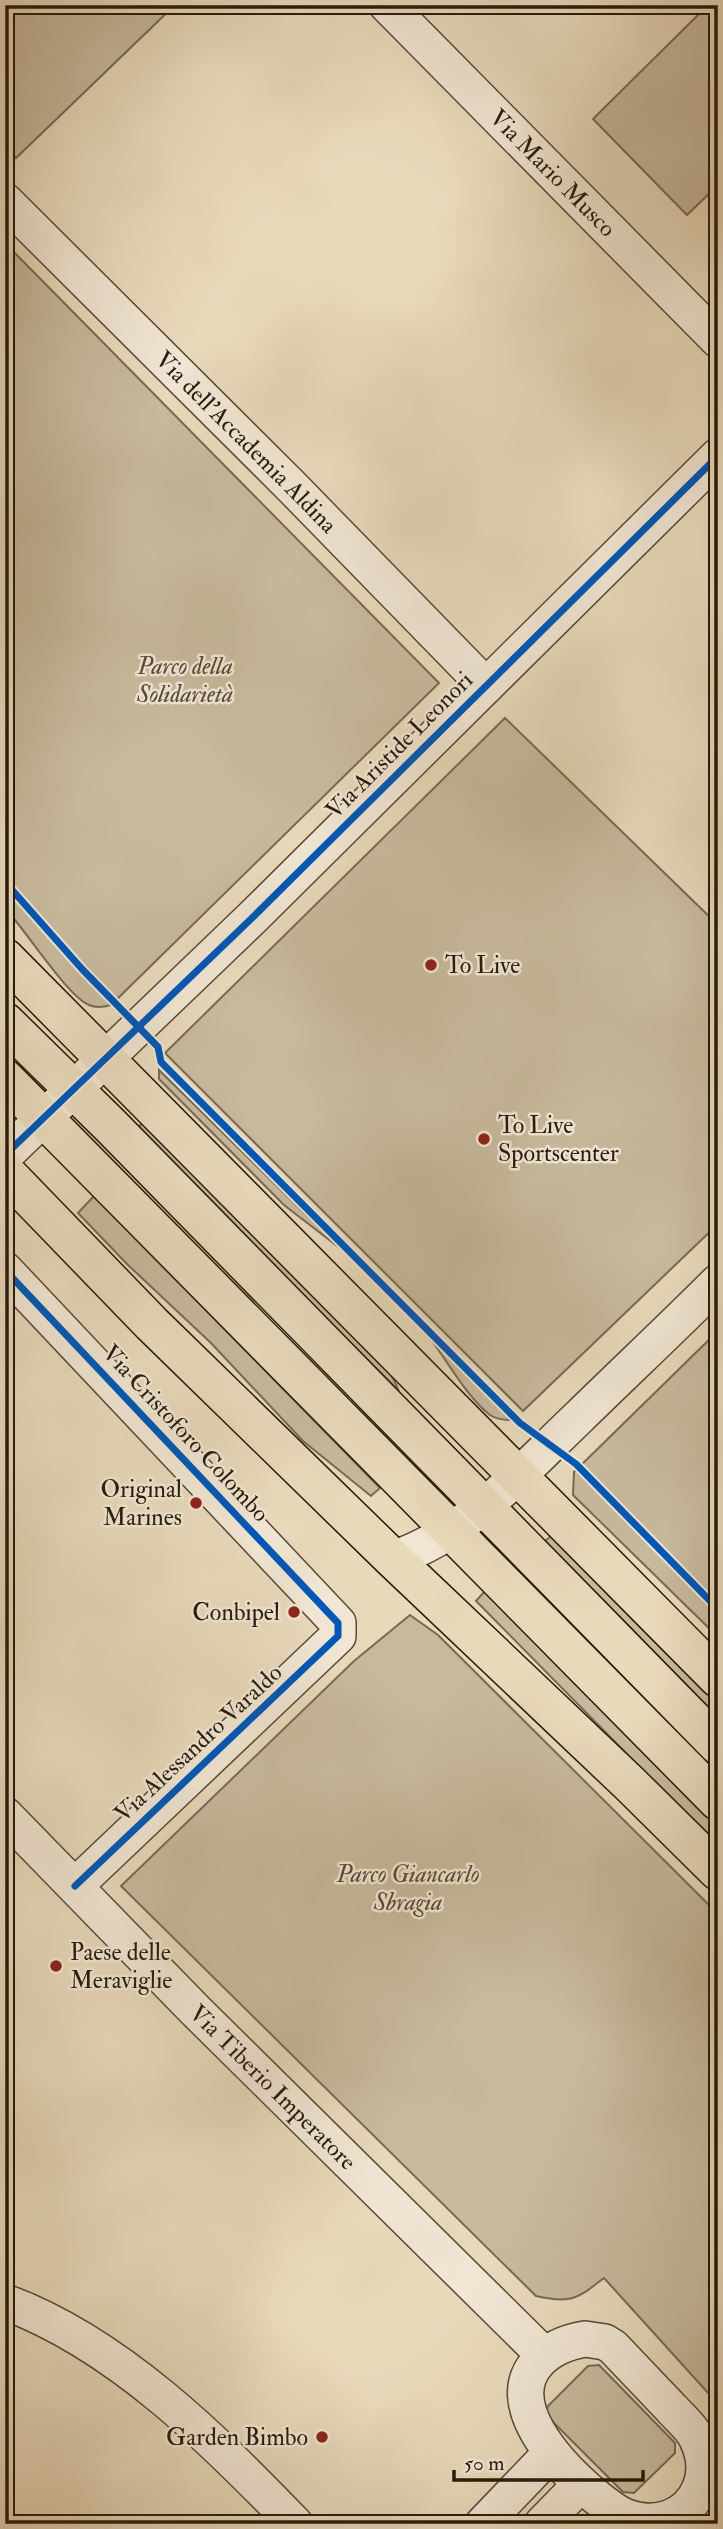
<svg xmlns="http://www.w3.org/2000/svg" width="723" height="2529" font-family="'IM FELL Double Pica',serif">
  <style>
    .green { fill: #c7b99d; stroke: #766a55; stroke-width: 2 }
    .lines { fill: none; stroke-linecap: round; stroke-linejoin: round }
    .minor-casing { stroke: #564a38; stroke-width: 38 }
    .major-casing { stroke: #251b0d; stroke-width: 41 }
    .minor { stroke: #f0e6d3; stroke-width: 35 }
    .major { stroke: #e8d9bb; stroke-width: 38 }
    .cycleway-casing { stroke: #f0e6d3; stroke-width: 11 }
    .cycleway { stroke: #0057b8; stroke-width: 7 }
    .poi-dot { fill: #8f2418; stroke: #f0e6d3; stroke-width: 2.5 }
    .labels { text-anchor: middle; stroke-width: 5; stroke-linejoin: round; paint-order: stroke }
    .street-label { font-size: 24px; fill: #251b0d; stroke: #f0e6d3 }
    .park-label { font-size: 24px; font-style: italic; fill: #564a38; stroke: #f0e6d3 }
    .poi-label { font-size: 24px; fill: #251b0d; stroke: #f0e6d3; text-anchor: start }
  </style>
  <rect width="100%" height="100%" fill="#e8d9bb"/>
  <filter id="stains"><feTurbulence type="fractalNoise" baseFrequency=".00286" numOctaves="4"/><feColorMatrix values="0 0 0 0 .2 0 0 0 0 .09 0 0 0 0 .02 0 0 0 .5 -.17"/></filter>
  <radialGradient id="worn" r=".72"><stop offset=".6" stop-color="#630" stop-opacity="0"/><stop offset="1" stop-color="#630" stop-opacity=".3"/></radialGradient>
  <!-- green -->
  <g class="green">
    <polygon points="5,5 175,5 16,158 5,146"/>
    <polygon points="708,5 718,5 718,185 687,215 593,119"/>
    <path d="M 5,243 L 439,683 L 111,1005 C 104,1007 96,1008 89,1005 C 68,997 24,928 5,908 Z"/>
    <polygon points="505,718 718,925 718,1224 523,1411 165,1053"/>
    <polygon points="159,1070 341,1249 284,1205 159,1079"/>
    <polygon points="147,1119 384,1359 399,1391 136,1129"/>
    <polygon points="94,1196 380,1488 371,1496 303,1441 211,1343 128,1265 78,1213"/>
    <polygon points="718,1331 718,1637 573,1495 574,1472"/>
    <path d="M 430,1338 L 512,1420 C 504,1420 496,1419 490,1415 C 467,1397 447,1361 430,1338 Z"/>
    <polygon points="556,1532 718,1696 718,1717 545,1541"/>
    <polygon points="485,1591 718,1827 718,1846 476,1601"/>
    <path d="M 410,1615 L 438,1635 L 718,1914 L 718,2404 L 604,2278 C 577,2299 571,2304 536,2296 L 121,1886 L 354,1661 Z"/>
    <polygon points="599,2365 675,2443 675,2453 634,2493 623,2492 548,2417 546,2412 548,2406 588,2366"/>
  </g>
  <g class="lines">
    <!-- minor casing -->
    <g class="minor-casing">
      <g id="minor">
        <path id="s1" d="M 387,5 L 718,340"/>
        <path id="s2" d="M 5,201 L 291,486 L 486,686"/>
        <polyline points="5,1155 251,919 718,456"/>
        <polyline points="5,1270 338,1623 338,1636 75,1886"/>
        <path d="M 393,1559 C 469,1533 522,1471 579,1417 C 625,1372 672,1328 718,1282"/>
        <path id="s3" d="M 5,1815 L 195,2010 L 544,2355"/>
        <path d="M 5,2302 C 117,2343 214,2440 295,2524"/>
        <path d="M 585,2339 L 605,2342 L 613,2347 C 633,2368 652,2388 672,2409 C 680,2418 691,2427 696,2437 C 704,2453 707,2471 700,2488 C 687,2519 654,2528 624,2516 C 611,2510 600,2500 589,2491 C 558,2464 500,2403 538,2362 C 551,2348 567,2342 585,2339 Z"/>
        <polyline points="483,2524 551,2453"/>
        <polyline points="542,2524 581,2484"/>
      </g>
    </g>
    <!-- major casing -->
    <g class="major-casing">
      <g id="major">
        <polyline points="5,958 718,1678"/>
        <polyline points="5,1022 111,1126 718,1745"/>
        <polyline points="5,1079 718,1801"/>
        <polyline points="5,1172 152,1324 393,1559 629,1783 718,1871"/>
      </g>
    </g>
    <!-- minor -->
    <use href="#minor" class="minor"/>
    <!-- major -->
    <use href="#major" class="major"/>
    <!-- cycleway casing -->
    <g class="cycleway-casing">
      <g id="cycleway">
        <polyline points="5,882 82,969 158,1047 161,1062 520,1423 576,1464 718,1609"/>
        <polyline points="5,1155 251,919 718,456"/>
        <polyline points="5,1270 338,1623 338,1636 75,1886"/>
      </g>
    </g>
    <!-- cycleway -->
    <use href="#cycleway" class="cycleway"/>
  </g>
  <!-- markers -->
  <g class="poi-dot">
    <circle cx="431" cy="965" r="7"/>
    <circle cx="484" cy="1139" r="7"/>
    <circle cx="196" cy="1503" r="7"/>
    <circle cx="294" cy="1612" r="7"/>
    <circle cx="56" cy="1966" r="7"/>
    <circle cx="322" cy="2437" r="7"/>
  </g>
  <g class="labels">
    <!-- street labels -->
    <g class="street-label">
      <text dy="8" stroke="none"><textPath href="#s1" startOffset="236">Via Mario Musco</textPath></text>
      <text dy="8" stroke="none"><textPath href="#s2" startOffset="341">Via dell'Accademia Aldina</textPath></text>
      <text transform="translate(399 745) rotate(-45)" y="8">Via Aristide Leonori</text>
      <text transform="translate(186 1433) rotate(47)" y="8">Via Cristoforo Colombo</text>
      <text transform="translate(198 1743) rotate(-43)" y="8">Via Alessandro Varaldo</text>
      <text dy="8" stroke="none"><textPath href="#s3" startOffset="382">Via Tiberio Imperatore</textPath></text>
    </g>
    <!-- park labels -->
    <g class="park-label">
      <text x="185" y="674">Parco della<tspan x="185" dy="28">Solidarietà</tspan></text>
      <text x="408" y="1882">Parco Giancarlo<tspan x="408" dy="28">Sbragia</tspan></text>
    </g>
    <!-- poi labels -->
    <g class="poi-label">
      <text x="445" y="973">To Live</text>
      <text x="498" y="1133">To Live<tspan x="498" dy="28">Sportscenter</tspan></text>
      <text x="182" y="1497" text-anchor="end">Original<tspan x="182" dy="28">Marines</tspan></text>
      <text x="280" y="1620" text-anchor="end">Conbipel</text>
      <text x="70" y="1960">Paese delle<tspan x="70" dy="28">Meraviglie</tspan></text>
      <text x="308" y="2445" text-anchor="end">Garden Bimbo</text>
    </g>
  </g>
  <!-- margin -->
  <rect width="723" height="2529" fill="none" stroke="#e8d9bb" stroke-width="28"/>
  <rect x="7" y="7" width="709" height="2515" fill="none" stroke="#251b0d" stroke-width="3.5"/>
  <rect x="14" y="14" width="695" height="2501" fill="none" stroke="#251b0d" stroke-width="2"/>
  <!-- scale -->
  <path d="M454 2470v10h189v-10" fill="none" stroke="#251b0d" stroke-width="3.5"/>
  <text x="464" y="2470" font-size="21" fill="#251b0d" stroke="#f0e6d3" stroke-width="5" paint-order="stroke">50 m</text>
  <rect width="100%" height="100%" filter="url(#stains)"/>
  <rect width="100%" height="100%" fill="url(#worn)"/>
</svg>
